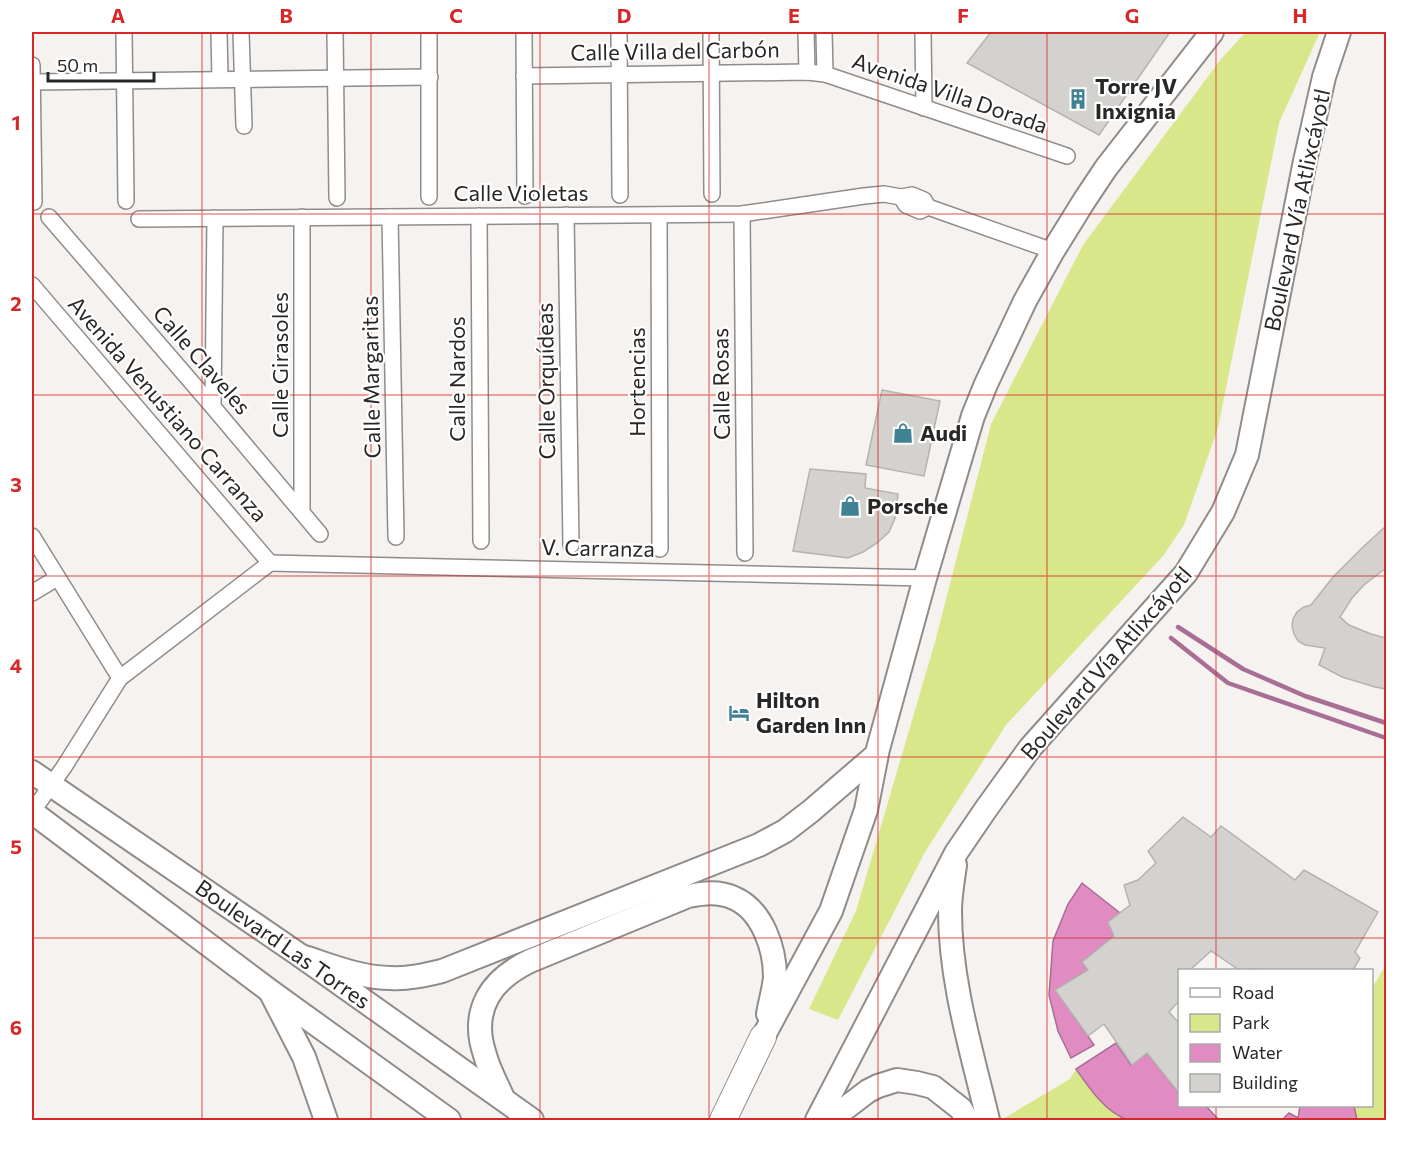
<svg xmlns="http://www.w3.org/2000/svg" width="1418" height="1152" font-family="Commissioner,sans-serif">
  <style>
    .green { fill: #d9e78b }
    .water { fill: #e08cc2; stroke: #a96e93; stroke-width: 1.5 }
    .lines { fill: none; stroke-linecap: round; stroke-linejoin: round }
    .stream { stroke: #a96e93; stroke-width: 4.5 }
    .building { fill: #d4d2cf; stroke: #b5b3b0; stroke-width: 1.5 }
    .minor-casing { stroke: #908c8a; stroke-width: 18 }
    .secondary-casing { stroke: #908c8a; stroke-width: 26 }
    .primary-casing { stroke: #908c8a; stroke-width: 28 }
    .minor { stroke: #fff; stroke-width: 15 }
    .secondary { stroke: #fff; stroke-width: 22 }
    .primary { stroke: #fff; stroke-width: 26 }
    .grid { fill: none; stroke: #d62828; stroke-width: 1.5; stroke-opacity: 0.55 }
    .labels { text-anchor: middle; stroke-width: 4.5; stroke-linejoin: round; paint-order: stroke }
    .street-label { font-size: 22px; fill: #292726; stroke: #fff }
    .poi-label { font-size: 22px; font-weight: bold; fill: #292726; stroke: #fff; text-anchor: start }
    .neatline { fill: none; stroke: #d62828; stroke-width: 2 }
    .grid-label { font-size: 20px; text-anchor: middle; font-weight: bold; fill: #d62828 }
  </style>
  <rect width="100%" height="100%" fill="#f6f2ef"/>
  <!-- green -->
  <g class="green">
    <polygon points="1246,32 1320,32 1279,123 1218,428 1184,525 1163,556 1006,725 925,852 838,1020 809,1009 856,911 935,642 991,424 1083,245 1221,59"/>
    <polygon points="1386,965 1386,1120 1357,1120 1354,1106 1372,1106 1372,988"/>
    <path d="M 1076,1069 C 1090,1089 1105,1112 1128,1120 L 1001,1120 L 1070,1079 Z"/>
  </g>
  <!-- water -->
  <g class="water">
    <polygon points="1082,883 1120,913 1109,922 1114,936 1082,962 1088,970 1056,990 1094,1045 1071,1058 1058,1031 1049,995 1053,941 1068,904"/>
    <path d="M 1116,1043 L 1131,1065 L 1147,1053 L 1179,1093 L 1180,1106 L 1206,1106 L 1218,1119 L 1218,1120 L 1128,1120 C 1105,1112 1090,1089 1076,1069 Z"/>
    <polygon points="1300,1106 1354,1106 1357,1120 1282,1120 1289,1113 1298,1118"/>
  </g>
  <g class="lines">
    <!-- stream -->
    <g class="stream">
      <polyline points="1178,627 1243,669 1305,696 1386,723"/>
      <polyline points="1171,638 1228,683 1386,738"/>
    </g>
  </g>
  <!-- building -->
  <g class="building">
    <polygon points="991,32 1170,32 1099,135 967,63"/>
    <polygon points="882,390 940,401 924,476 866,465"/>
    <polygon points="810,469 866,474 865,488 898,494 895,518 889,532 877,543 863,552 848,558 793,551"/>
    <polygon points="1386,526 1386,568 1364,585 1352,598 1340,617 1349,625 1371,634 1386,638 1386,689 1375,687 1342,677 1319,665 1325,648 1305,645 1298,641 1294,634 1292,626 1293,619 1297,612 1304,607 1311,605 1333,577 1362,548"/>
    <polygon points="1183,817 1211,837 1221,826 1295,880 1304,870 1378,912 1355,952 1360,958 1353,970 1259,970 1256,968 1252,970 1239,970 1211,951 1190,970 1179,970 1179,1001 1169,1012 1179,1023 1179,1093 1147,1053 1132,1065 1104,1024 1088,1036 1055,990 1088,970 1082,962 1114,936 1108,922 1130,905 1124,885 1138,880 1156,863 1148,851"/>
  </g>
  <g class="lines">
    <!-- minor casing -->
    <g class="minor-casing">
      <g id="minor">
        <polyline points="124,32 126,201"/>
        <polyline points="219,32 220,79"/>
        <polyline points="241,32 244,126"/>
        <polyline points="335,32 337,198"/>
        <polyline points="524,32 525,196"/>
        <polyline points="619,32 620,195"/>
        <polyline points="711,32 712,194"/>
        <polyline points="806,32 807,72"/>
        <polyline points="824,32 825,74"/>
        <polyline points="923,32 924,108"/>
        <polyline points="32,65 34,202"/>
        <polyline points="524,76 807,72 825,74 1067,156"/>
        <polyline points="32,82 430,77"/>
        <polyline points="429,197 429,32"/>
        <polyline points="901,197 906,205 920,211 928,207"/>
        <polyline points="742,214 745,553"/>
        <polyline points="566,215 571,545"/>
        <polyline points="659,215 660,549"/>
        <polyline points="479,216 481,541"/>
        <polyline points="49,217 213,407 320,534"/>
        <polyline points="390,217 396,537"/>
        <polyline points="139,219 742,214 864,196 884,194 901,197 912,195 924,200 928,207 1053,251"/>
        <polyline points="32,285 270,563"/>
        <polyline points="213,407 215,218"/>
        <polyline points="302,512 302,217"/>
        <polyline points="32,536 120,678"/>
        <polyline points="270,563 925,578"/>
        <polyline points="32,593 57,578"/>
        <polyline points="32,812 64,767 120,678 270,563"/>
      </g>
    </g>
    <!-- secondary casing -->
    <g class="secondary-casing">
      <g id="secondary">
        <polyline points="32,772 301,956 532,1120"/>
        <polyline points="32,812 270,991 449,1120"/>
        <path d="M 955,865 C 953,880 950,896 950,911 C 950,982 972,1052 988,1120"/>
        <path d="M 301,956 C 330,965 360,978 391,978 C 408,979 425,975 442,971 L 759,845 L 785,831 L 811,811 L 876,755"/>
        <polyline points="272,995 304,1057 326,1120"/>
        <polyline points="763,1037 831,911 866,810 878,749 925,578 973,416 986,384 1025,301 1053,251 1084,201 1106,168 1212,32"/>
        <path d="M 503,1098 C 497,1084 489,1070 485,1055 C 470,1011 490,980 530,961 L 688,896 C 703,893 719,891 734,898 C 762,910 775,948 775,977 C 774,989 770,1002 768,1014"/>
        <polyline points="817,1120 956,853 986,809 1030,748 1186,573 1223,512 1247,455 1305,161 1324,77 1339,32"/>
        <polyline points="830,1120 868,1091 878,1086 897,1080 917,1083 933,1087 961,1109 967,1120"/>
      </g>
    </g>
    <!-- primary casing -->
    <g class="primary-casing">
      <polyline id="primary" points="723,1120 763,1037"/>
    </g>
    <!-- minor -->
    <use href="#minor" class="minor"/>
    <!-- secondary -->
    <use href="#secondary" class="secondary"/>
    <!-- primary -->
    <use href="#primary" class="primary"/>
  </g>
  <!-- grid -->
  <path class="grid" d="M 202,32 L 202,1120M 371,32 L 371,1120M 540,32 L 540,1120M 709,32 L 709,1120M 878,32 L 878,1120M 1047,32 L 1047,1120M 1216,32 L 1216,970M 32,214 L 1386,214M 32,395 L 1386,395M 32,576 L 1386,576M 32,757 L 1386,757M 32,938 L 1386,938M 1216,1106 L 1216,1120"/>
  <!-- icons -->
  <defs>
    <g id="building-bare" transform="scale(1.62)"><path d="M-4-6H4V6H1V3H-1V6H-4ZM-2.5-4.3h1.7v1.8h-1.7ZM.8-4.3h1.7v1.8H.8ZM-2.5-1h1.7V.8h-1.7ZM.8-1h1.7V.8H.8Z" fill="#408293" stroke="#fff" stroke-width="2.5" paint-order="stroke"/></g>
    <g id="shop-bare" transform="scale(1.62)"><path d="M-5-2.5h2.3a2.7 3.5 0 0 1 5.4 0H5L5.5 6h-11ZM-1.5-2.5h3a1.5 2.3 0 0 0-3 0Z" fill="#408293" stroke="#fff" stroke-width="2.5" paint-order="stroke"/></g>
    <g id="hotel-bare" transform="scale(1.62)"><path d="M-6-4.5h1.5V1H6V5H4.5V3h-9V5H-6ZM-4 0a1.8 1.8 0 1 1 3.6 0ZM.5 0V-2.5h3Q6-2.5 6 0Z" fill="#408293" stroke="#fff" stroke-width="2.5" paint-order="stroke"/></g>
  </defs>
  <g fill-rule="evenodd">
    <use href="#building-bare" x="1078" y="99"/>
    <use href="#shop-bare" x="903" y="433"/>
    <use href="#shop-bare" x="850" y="506"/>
    <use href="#hotel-bare" x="739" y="713"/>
  </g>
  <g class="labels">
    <!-- street labels -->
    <g class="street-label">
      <text transform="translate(675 51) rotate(-1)" y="8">Calle Villa del Carbón</text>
      <text transform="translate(950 93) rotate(19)" y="8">Avenida Villa Dorada</text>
      <text x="521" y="201">Calle Violetas</text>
      <text transform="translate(1297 210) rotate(-78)" y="8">Boulevard Vía Atlixcáyotl</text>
      <text transform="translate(202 360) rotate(49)" y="8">Calle Claveles</text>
      <text transform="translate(280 365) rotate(-90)" y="8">Calle Girasoles</text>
      <text transform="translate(371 377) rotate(-91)" y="8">Calle Margaritas</text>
      <text transform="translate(457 379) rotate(-90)" y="8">Calle Nardos</text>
      <text transform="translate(546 381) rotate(-91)" y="8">Calle Orquídeas</text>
      <text transform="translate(637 382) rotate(-90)" y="8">Hortencias</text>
      <text transform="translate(721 384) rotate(-91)" y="8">Calle Rosas</text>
      <text transform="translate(168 409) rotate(49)" y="8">Avenida Venustiano Carranza</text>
      <text transform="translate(598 548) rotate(1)" y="8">V. Carranza</text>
      <text transform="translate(1106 663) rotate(-49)" y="8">Boulevard Vía Atlixcáyotl</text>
      <text transform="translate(283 944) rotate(35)" y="8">Boulevard Las Torres</text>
    </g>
    <!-- poi labels -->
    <g class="poi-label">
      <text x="1095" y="94">Torre JV<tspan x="1095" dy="25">Inxignia</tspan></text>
      <text x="920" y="441">Audi</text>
      <text x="867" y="514">Porsche</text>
      <text x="756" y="708">Hilton<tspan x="756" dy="25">Garden Inn</tspan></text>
    </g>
  </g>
  <!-- border -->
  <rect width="1418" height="1152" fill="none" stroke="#ffffff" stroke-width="66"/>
  <!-- legend -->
  <rect x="1178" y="969" width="195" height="138" fill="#ffffff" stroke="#a9a9a8" stroke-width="1.5"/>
  <rect x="1190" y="988" width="30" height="9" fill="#ffffff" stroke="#a9a9a8" stroke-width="1.5"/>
  <text x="1232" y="999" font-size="18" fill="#292726">Road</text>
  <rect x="1190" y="1014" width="30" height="18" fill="#d9e78b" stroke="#a9a9a8" stroke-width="1.5"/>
  <text x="1232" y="1029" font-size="18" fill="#292726">Park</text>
  <rect x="1190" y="1044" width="30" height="18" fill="#e08cc2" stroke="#a9a9a8" stroke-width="1.5"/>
  <text x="1232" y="1059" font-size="18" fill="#292726">Water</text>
  <rect x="1190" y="1074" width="30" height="18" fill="#d4d2cf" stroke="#a9a9a8" stroke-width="1.5"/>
  <text x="1232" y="1089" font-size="18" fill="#292726">Building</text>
  <!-- scale -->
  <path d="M48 72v9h106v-9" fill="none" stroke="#292726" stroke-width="3"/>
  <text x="57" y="72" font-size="18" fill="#292726" stroke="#ffffff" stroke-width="4.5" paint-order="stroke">50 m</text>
  <rect x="33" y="33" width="1352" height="1086" class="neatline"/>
  <g class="grid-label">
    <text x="118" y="23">A</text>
    <text x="286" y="23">B</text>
    <text x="456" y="23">C</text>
    <text x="624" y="23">D</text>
    <text x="794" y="23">E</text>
    <text x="963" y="23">F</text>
    <text x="1132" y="23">G</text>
    <text x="1300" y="23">H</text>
    <text x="16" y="130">1</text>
    <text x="16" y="311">2</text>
    <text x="16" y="492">3</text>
    <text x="16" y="673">4</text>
    <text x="16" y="854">5</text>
    <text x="16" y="1035">6</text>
  </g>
</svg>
